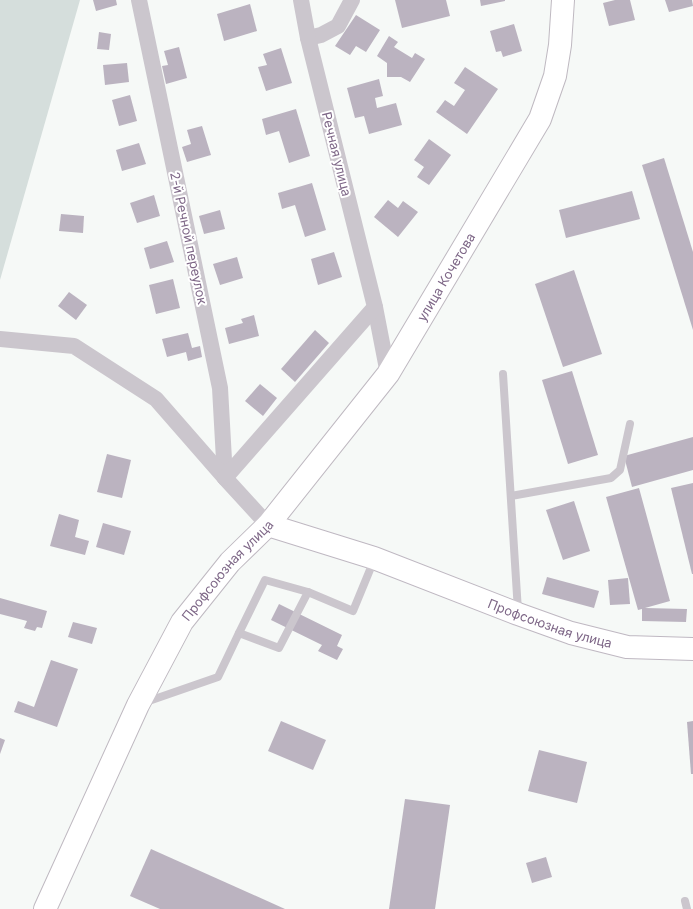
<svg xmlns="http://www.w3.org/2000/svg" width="693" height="909" font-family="Inter,sans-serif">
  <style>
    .green { fill: #d5dedc }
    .building { fill: #bbb3c0 }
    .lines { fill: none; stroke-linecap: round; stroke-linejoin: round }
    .secondary-casing { stroke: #bfb8c2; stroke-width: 24 }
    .primary-casing { stroke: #bfb9c1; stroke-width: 24 }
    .lane { stroke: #cbc6cd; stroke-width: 8 }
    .street { stroke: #cbc6cd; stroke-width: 16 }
    .secondary { stroke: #fff; stroke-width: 22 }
    .primary { stroke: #fff; stroke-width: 22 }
    .labels { text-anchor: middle; stroke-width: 4; stroke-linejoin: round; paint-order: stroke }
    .street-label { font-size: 13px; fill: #7e6787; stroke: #fff }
  </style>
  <rect width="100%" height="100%" fill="#f6f9f7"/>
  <!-- green -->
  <polygon class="green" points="0,0 80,0 0,280"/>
  <!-- building -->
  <g class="building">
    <polygon points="93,0 116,0 117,5 96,11"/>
    <polygon points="395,0 446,0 450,16 402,28"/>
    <polygon points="480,0 505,0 505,1 481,6"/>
    <polygon points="615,0 630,0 635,20 609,26 603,3"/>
    <polygon points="665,0 692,0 693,6 669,12"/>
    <polygon points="250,4 257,31 224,41 217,14"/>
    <polygon points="356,15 380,30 366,52 356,46 350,55 335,46"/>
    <polygon points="514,24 522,51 503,57 501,51 496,52 490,31"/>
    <polygon points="99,32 111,34 109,50 97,49"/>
    <polygon points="389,36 398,42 394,47 412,58 415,53 425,59 410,82 401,77 387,77 387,63 377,56"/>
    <polygon points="179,47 187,78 166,84 162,66 168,65 164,51"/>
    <polygon points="281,48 292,83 266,91 258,67 267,65 263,54"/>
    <polygon points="127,63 129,82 105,85 103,65"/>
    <polygon points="465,67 498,89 467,134 436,112 445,100 454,106 465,90 454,83"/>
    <polygon points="379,79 383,96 375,98 377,108 396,103 402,125 369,134 364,116 355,118 347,88"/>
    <polygon points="130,95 137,121 119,126 112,100"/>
    <polygon points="296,109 310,156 289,163 279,131 266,135 262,119"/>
    <polygon points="202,126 211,155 187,162 182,147 191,144 187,130"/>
    <polygon points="429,139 451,155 429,185 417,177 424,167 414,160"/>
    <polygon points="139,143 146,164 122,171 116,150"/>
    <polygon points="664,158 693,252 693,330 642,165"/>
    <polygon points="312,183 326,230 305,237 295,205 282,209 278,193"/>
    <polygon points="632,191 640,219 566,238 559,210"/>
    <polygon points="154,195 160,216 137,223 130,203"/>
    <polygon points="388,200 398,208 403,201 418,212 398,237 374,217"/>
    <polygon points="220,210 225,229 204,234 199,216"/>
    <polygon points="61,214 84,216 83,233 59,231"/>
    <polygon points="167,241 174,262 150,269 144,248"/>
    <polygon points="334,252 342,277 318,285 311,259"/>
    <polygon points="237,257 243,278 220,285 213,264"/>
    <polygon points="574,270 602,354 563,367 535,284"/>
    <polygon points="173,279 180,308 156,314 149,285"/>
    <polygon points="69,292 87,305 76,320 58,306"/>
    <polygon points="254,315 259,336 229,344 225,328 243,323 241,319"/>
    <polygon points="315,330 329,343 295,382 281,369"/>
    <polygon points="188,333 192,348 200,346 202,357 188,361 186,352 167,357 162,339"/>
    <polygon points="572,371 598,455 568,464 542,380"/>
    <polygon points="260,384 277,398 263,416 245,401"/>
    <polygon points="693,437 693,470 632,487 624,456"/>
    <polygon points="107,454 131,460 122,498 97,492"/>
    <polygon points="693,483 693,574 692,574 671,488"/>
    <polygon points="639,488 670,601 645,608 687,609 686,622 642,621 642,609 638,610 606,497"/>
    <polygon points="574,501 590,551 563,560 546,510"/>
    <polygon points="59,514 79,520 75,537 89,541 85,555 50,546"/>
    <polygon points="103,523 131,531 124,555 96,547"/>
    <polygon points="547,577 599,591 594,608 542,594"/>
    <polygon points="628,578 630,604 610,605 608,580"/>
    <polygon points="0,598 47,611 42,628 37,627 35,631 24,628 27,621 0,614"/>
    <polygon points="279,604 342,635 337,646 343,649 337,660 318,651 322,645 271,620"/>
    <polygon points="73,622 97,628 92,644 68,637"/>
    <polygon points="51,660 78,669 57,727 14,712 18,701 34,707"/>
    <polygon points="281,721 326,740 313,770 268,751"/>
    <polygon points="693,721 693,774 691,774 687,722"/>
    <polygon points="0,738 5,740 0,754"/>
    <polygon points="539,750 587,762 577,803 528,791"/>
    <polygon points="405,799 450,805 435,909 389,909"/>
    <polygon points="151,849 285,909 160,909 130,896"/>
    <polygon points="546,857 552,877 532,883 526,863"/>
  </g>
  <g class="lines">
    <!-- secondary casing -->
    <g class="secondary-casing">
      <g id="secondary">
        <path id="s1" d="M 268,525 L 374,558 L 518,614 L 571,633 L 627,647 L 693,649"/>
      </g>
    </g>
    <!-- primary casing -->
    <g class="primary-casing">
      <g id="primary">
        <path id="s2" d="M 45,909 L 138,705 L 182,622 L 230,562 L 268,525 L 388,374 L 540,119 L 555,76 L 560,45 L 563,0"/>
      </g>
    </g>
    <!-- lane -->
    <g class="lane">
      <polyline points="503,374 518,611"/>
      <polyline points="511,496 611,478 620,470 630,424"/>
      <polyline points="239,633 265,580 308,592"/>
      <polyline points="143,703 218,677 239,633 279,648 308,592 353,611 374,560"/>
      <polyline points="685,901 687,909"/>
    </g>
    <!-- street -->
    <g class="street">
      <polyline points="139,0 220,388 225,478"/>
      <polyline points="308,38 321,35 338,26 352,0"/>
      <polyline points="375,307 388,374"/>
      <polyline points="0,339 74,346 156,399 225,478 268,525"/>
      <polyline points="225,478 375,307 308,38 301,0"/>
    </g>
    <!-- secondary -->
    <use href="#secondary" class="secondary"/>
    <!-- primary -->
    <use href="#primary" class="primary"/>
  </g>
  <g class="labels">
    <!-- street labels -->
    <g class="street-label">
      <text transform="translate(337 154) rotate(76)" y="5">Речная улица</text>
      <text transform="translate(189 238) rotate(78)" y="5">2-й Речной переулок</text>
      <text dy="5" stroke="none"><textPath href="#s2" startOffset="754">улица Кочетова</textPath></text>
      <text dy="5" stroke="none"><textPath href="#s2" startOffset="387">Профсоюзная улица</textPath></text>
      <text dy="5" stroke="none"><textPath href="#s1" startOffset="299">Профсоюзная улица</textPath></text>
    </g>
  </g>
</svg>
